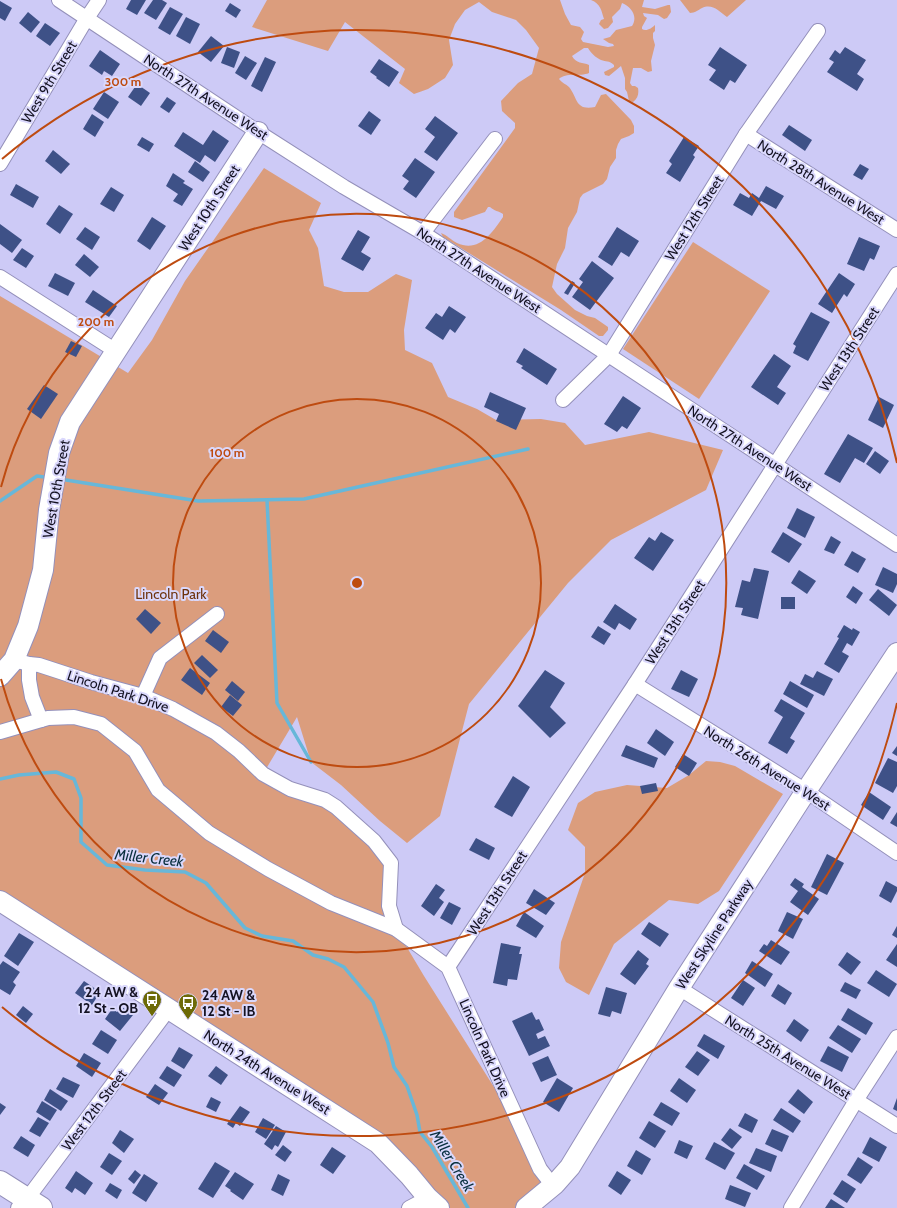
<svg xmlns="http://www.w3.org/2000/svg" width="897" height="1208" font-family="Cabin,sans-serif">
  <style>
    .green { fill: #db9d7d }
    .lines { fill: none; stroke-linecap: round; stroke-linejoin: round }
    .stream { stroke: #67b7d9; stroke-width: 3.5 }
    .building { fill: #3e5187 }
    .street-casing { stroke: #9490ba; stroke-width: 16 }
    .secondary-casing { stroke: #9490ba; stroke-width: 22 }
    .highway-casing { stroke: #9490ba; stroke-width: 24 }
    .street { stroke: #fff; stroke-width: 14 }
    .secondary { stroke: #fff; stroke-width: 20 }
    .highway { stroke: #fff; stroke-width: 22 }
    .ring { fill: none; stroke: #be4b10; stroke-width: 2 }
    .labels { text-anchor: middle; stroke-width: 4; stroke-linejoin: round; paint-order: stroke }
    .street-label { font-size: 14px; fill: #141222; stroke: #dad8fc }
    .park-label { font-size: 14px; fill: #6e320b; stroke: #dad8fc }
    .poi-label { font-size: 14px; font-weight: bold; fill: #141222; stroke: #dad8fc; text-anchor: end }
    .water-label { font-size: 15px; font-style: italic; fill: #092f3e; stroke: #dad8fc }
    .centre { fill: #be4b10; stroke: #dad8fc; stroke-width: 2 }
    .ring-label { font-size: 12px; text-anchor: middle; font-weight: bold; fill: #be4b10; stroke: #dad8fc; stroke-width: 4; stroke-linejoin: round; paint-order: stroke }
  </style>
  <rect width="100%" height="100%" fill="#cdcaf6"/>
  <!-- green -->
  <g class="green">
    <path d="M 267,0 L 560,0 L 565,14 L 571,25 L 580,27 L 584,32 L 581,39 L 583,42 L 608,47 L 614,46 L 613,44 L 609,43 L 603,39 L 610,37 L 616,30 L 632,26 C 638,17 632,7 622,3 L 620,9 L 612,17 L 613,22 L 608,28 L 604,29 L 599,24 L 601,20 L 604,19 C 601,10 601,4 591,0 L 644,0 L 642,7 L 655,9 L 668,5 L 670,5 L 671,12 L 667,18 L 664,19 L 658,15 L 643,13 L 644,16 L 647,18 L 642,27 L 642,29 C 646,32 652,28 655,25 L 655,31 L 653,33 L 653,38 L 655,45 L 651,61 L 652,71 L 648,72 L 641,68 L 633,68 L 630,83 L 632,86 L 635,86 L 638,88 C 639,94 638,98 633,102 L 629,101 L 627,92 L 625,89 L 625,78 L 621,66 L 609,76 L 605,75 L 604,72 L 614,67 L 614,65 C 609,60 606,62 601,60 C 596,58 590,52 588,48 L 584,48 L 572,56 C 576,64 583,62 589,65 L 589,73 C 580,77 566,72 559,79 C 562,83 566,84 569,87 C 578,98 575,111 595,107 L 601,95 L 606,94 L 631,120 L 634,126 L 634,133 L 629,136 L 621,139 L 618,144 L 616,150 L 616,158 L 610,167 L 607,179 L 603,184 L 583,194 L 580,198 L 577,212 L 568,228 L 565,248 L 557,264 L 552,287 L 557,294 L 575,310 L 587,316 L 595,318 L 608,327 L 608,330 L 603,336 L 599,336 L 561,310 L 443,237 L 441,233 C 447,235 451,240 457,243 C 479,253 492,233 503,217 L 503,214 C 499,211 494,211 490,207 L 488,207 L 485,212 L 482,213 L 462,220 L 454,217 L 454,212 L 515,128 L 515,123 L 502,111 L 501,101 L 518,83 L 532,74 L 539,48 L 526,30 L 516,20 L 492,12 L 479,2 L 465,10 L 455,24 L 449,40 L 453,65 L 445,78 L 428,89 L 414,94 L 399,83 L 405,69 L 345,22 L 328,51 L 252,27 Z"/>
    <path d="M 680,0 L 746,0 L 727,17 C 719,11 712,3 702,8 C 698,10 695,13 690,13 Z"/>
    <polygon points="264,168 321,203 309,230 318,248 324,286 344,292 368,292 396,274 412,280 404,330 405,350 432,363 448,397 477,409 496,420 541,419 565,423 585,445 649,432 723,450 706,490 611,540 568,583 469,704 440,816 407,843 380,821 341,785 311,762 297,717 263,774 325,800 391,863 396,929 424,976 555,1184 526,1208 441,1208 378,1143 0,901 0,296 128,373 152,340 185,281"/>
    <polygon points="693,242 770,291 699,399 623,349"/>
    <polygon points="706,761 720,762 735,766 783,794 719,891 698,904 669,900 614,944 589,995 566,982 559,968 561,942 585,873 585,847 568,830 578,803 595,792 627,785 667,788 689,775"/>
  </g>
  <g class="lines">
    <!-- stream -->
    <g class="stream">
      <polyline points="66,480 198,501 304,499 528,449"/>
      <polyline points="267,500 277,703 311,762"/>
      <polyline points="0,501 37,476 44,477"/>
      <polyline points="0,779 19,775 56,772 74,779 81,798 81,842 107,865 145,870 185,872 206,883 245,928 262,936 293,941 313,955 328,959 344,967 373,1002 388,1043 394,1067 407,1086 417,1115 420,1132 432,1147 468,1208"/>
    </g>
  </g>
  <!-- building -->
  <g class="building">
    <polygon points="131,0 146,0 137,15 126,9"/>
    <polygon points="153,0 162,0 167,3 156,20 144,13"/>
    <polygon points="0,1 12,8 5,21 0,18"/>
    <polygon points="230,3 241,10 236,18 225,11"/>
    <polygon points="170,7 183,14 170,35 158,28"/>
    <polygon points="28,12 40,22 31,33 19,23"/>
    <polygon points="186,17 200,24 190,44 176,36"/>
    <polygon points="45,23 60,33 50,46 36,36"/>
    <polygon points="211,36 224,46 211,62 198,52"/>
    <polygon points="227,47 240,52 234,68 221,63"/>
    <polygon points="720,47 747,65 735,83 730,80 724,90 709,80 716,70 708,65"/>
    <polygon points="845,47 866,60 857,74 864,79 857,91 827,72 834,62 829,59 835,50 840,54"/>
    <polygon points="100,50 120,64 112,76 104,71 102,75 89,66"/>
    <polygon points="245,56 257,63 246,80 235,73"/>
    <polygon points="265,57 276,62 262,92 251,86"/>
    <polygon points="379,59 399,72 389,87 376,78 377,77 370,72"/>
    <polygon points="137,84 150,93 141,106 128,97"/>
    <polygon points="104,92 119,102 108,119 93,109"/>
    <polygon points="167,97 176,103 169,113 160,107"/>
    <polygon points="369,111 381,120 371,135 358,126"/>
    <polygon points="92,114 104,122 95,137 83,129"/>
    <polygon points="435,116 458,133 437,161 424,152 435,137 425,129"/>
    <polygon points="789,125 812,140 805,151 782,135"/>
    <polygon points="213,130 229,141 215,162 205,155 200,163 174,146 183,132 203,145"/>
    <polygon points="142,137 154,144 149,152 137,145"/>
    <polygon points="684,137 699,146 693,155 695,157 680,182 666,173 672,164 669,161"/>
    <polygon points="53,150 70,164 61,174 45,161"/>
    <polygon points="415,158 435,172 416,198 403,189 409,181 402,176"/>
    <polygon points="195,161 210,172 203,182 188,172"/>
    <polygon points="860,164 869,169 862,180 853,175"/>
    <polygon points="173,173 185,181 183,183 193,189 182,206 173,201 178,194 166,186"/>
    <polygon points="16,184 39,197 33,208 10,195"/>
    <polygon points="766,186 784,196 776,209 761,201 752,216 733,205 740,193 749,198 752,193 759,198"/>
    <polygon points="111,187 124,195 114,212 100,204"/>
    <polygon points="59,205 73,214 60,234 46,224"/>
    <polygon points="152,217 166,226 150,250 137,241"/>
    <polygon points="0,224 22,240 12,253 0,244"/>
    <polygon points="85,227 100,237 92,250 76,239"/>
    <polygon points="617,227 639,241 629,257 621,252 612,266 598,257"/>
    <polygon points="358,230 370,237 361,252 371,258 363,271 341,259"/>
    <polygon points="859,237 880,246 874,260 870,258 864,271 847,264"/>
    <polygon points="22,248 34,256 26,268 13,260"/>
    <polygon points="84,254 99,267 90,277 75,265"/>
    <polygon points="592,261 614,278 590,310 572,297 583,282 579,279"/>
    <polygon points="55,273 75,283 68,296 48,286"/>
    <polygon points="839,273 855,284 847,297 844,294 832,313 818,304"/>
    <polygon points="572,281 575,283 568,295 564,293"/>
    <polygon points="93,290 117,306 109,317 85,302"/>
    <polygon points="449,306 466,317 455,333 450,329 443,340 425,328 436,313 442,317"/>
    <polygon points="811,312 830,322 808,361 793,353 796,346 793,344"/>
    <polygon points="71,341 82,346 76,357 65,352"/>
    <polygon points="524,348 557,369 547,385 521,368 523,366 516,362"/>
    <polygon points="774,354 791,366 777,387 786,393 778,405 751,387"/>
    <polygon points="44,385 58,394 41,419 27,409"/>
    <polygon points="490,392 526,408 516,430 496,421 499,414 484,407"/>
    <polygon points="623,396 641,408 627,429 622,426 617,432 604,424"/>
    <polygon points="879,397 894,405 883,428 868,420"/>
    <polygon points="848,434 873,448 864,463 855,458 840,483 824,474"/>
    <polygon points="875,451 889,461 880,474 866,464"/>
    <polygon points="797,508 815,517 805,538 787,528"/>
    <polygon points="661,532 674,540 653,571 634,558 649,537 655,541"/>
    <polygon points="783,532 802,544 789,563 771,552"/>
    <polygon points="831,536 841,542 834,554 824,550"/>
    <polygon points="852,551 866,559 858,573 844,565"/>
    <polygon points="883,567 897,574 897,584 893,593 875,585"/>
    <polygon points="754,568 769,571 758,619 741,615 743,608 735,607 742,580 750,582"/>
    <polygon points="799,570 816,581 807,594 791,583"/>
    <polygon points="853,586 863,593 856,604 846,597"/>
    <polygon points="878,589 897,605 889,616 869,600"/>
    <rect x="781" y="597" width="14" height="12"/>
    <polygon points="615,604 637,619 630,630 619,623 615,630 603,622"/>
    <polygon points="145,609 161,623 151,634 136,619"/>
    <polygon points="844,625 852,630 853,628 860,632 852,646 847,643 842,652 849,656 839,673 824,664 839,638 837,637"/>
    <polygon points="598,626 611,634 604,645 591,637"/>
    <polygon points="213,630 229,642 221,653 205,641"/>
    <polygon points="202,655 218,670 210,678 194,663"/>
    <polygon points="190,668 210,683 202,695 181,680"/>
    <polygon points="545,670 565,683 550,707 566,723 550,738 518,706"/>
    <polygon points="681,670 698,679 689,697 671,689"/>
    <polygon points="817,671 833,679 824,696 800,684 805,674 813,678"/>
    <polygon points="232,681 245,692 238,701 225,690"/>
    <polygon points="790,681 814,695 807,708 783,694"/>
    <polygon points="230,695 242,705 233,716 221,707"/>
    <polygon points="781,699 805,713 790,738 795,741 787,754 768,743 783,717 774,711"/>
    <polygon points="656,729 674,742 665,756 647,743"/>
    <polygon points="626,745 658,758 654,768 621,756"/>
    <polygon points="897,746 897,756 892,753"/>
    <polygon points="683,754 697,763 689,776 675,767"/>
    <polygon points="888,758 897,762 897,786 893,793 875,783"/>
    <polygon points="513,776 530,787 512,817 494,807"/>
    <polygon points="656,783 658,791 642,794 640,786"/>
    <polygon points="869,792 891,807 883,820 861,805"/>
    <polygon points="897,812 897,827 890,823"/>
    <polygon points="476,838 495,848 489,860 469,850"/>
    <polygon points="827,854 844,863 827,895 811,887"/>
    <polygon points="795,878 804,884 802,887 819,899 808,915 790,902 798,891 790,885"/>
    <polygon points="886,881 897,887 897,891 891,903 879,896"/>
    <polygon points="436,884 445,890 439,898 444,902 434,916 421,906"/>
    <polygon points="534,889 555,903 546,915 526,903"/>
    <polygon points="449,902 461,908 452,925 440,918"/>
    <polygon points="524,912 544,926 536,938 516,926"/>
    <polygon points="787,912 803,919 793,939 778,931"/>
    <polygon points="649,922 669,934 660,947 641,934"/>
    <polygon points="897,926 897,938 892,935"/>
    <polygon points="19,933 34,942 18,966 4,956"/>
    <polygon points="771,940 790,952 781,965 759,951 764,944 767,946"/>
    <polygon points="501,943 521,947 519,954 522,954 517,980 508,979 507,986 493,983"/>
    <polygon points="897,944 897,967 886,960"/>
    <polygon points="638,950 649,959 646,964 649,966 635,985 620,974"/>
    <polygon points="847,952 861,962 851,975 838,965"/>
    <polygon points="3,961 20,972 13,982 16,985 10,995 0,989 0,965"/>
    <polygon points="752,961 773,974 765,987 745,973"/>
    <polygon points="876,970 897,984 889,997 867,983"/>
    <polygon points="743,980 755,988 743,1006 731,998"/>
    <polygon points="84,981 100,992 92,1005 75,993"/>
    <polygon points="845,982 861,990 856,999 840,991"/>
    <polygon points="778,984 792,993 785,1005 771,996"/>
    <polygon points="606,987 627,993 621,1014 612,1011 610,1017 598,1014"/>
    <polygon points="23,1006 33,1014 26,1023 16,1015"/>
    <polygon points="122,1007 133,1015 120,1031 105,1019 112,1009 117,1012"/>
    <polygon points="848,1008 873,1023 866,1035 841,1020"/>
    <polygon points="532,1012 536,1020 539,1019 544,1030 536,1034 538,1039 545,1036 550,1046 529,1056 512,1021"/>
    <polygon points="794,1019 809,1030 801,1042 786,1031"/>
    <polygon points="838,1025 861,1039 852,1053 829,1038"/>
    <polygon points="101,1030 117,1040 108,1054 92,1044"/>
    <polygon points="704,1034 725,1046 718,1059 697,1046"/>
    <polygon points="828,1046 849,1057 842,1072 820,1061"/>
    <polygon points="179,1047 193,1055 184,1069 171,1061"/>
    <polygon points="697,1051 710,1060 698,1076 685,1067"/>
    <polygon points="84,1053 101,1063 92,1077 76,1066"/>
    <polygon points="548,1056 557,1075 541,1082 532,1063"/>
    <polygon points="167,1066 182,1075 174,1087 159,1078"/>
    <polygon points="216,1066 228,1075 221,1085 208,1076"/>
    <polygon points="63,1077 80,1085 73,1098 56,1089"/>
    <polygon points="557,1078 573,1088 559,1112 543,1102"/>
    <polygon points="679,1078 696,1090 687,1103 670,1091"/>
    <polygon points="155,1084 168,1093 159,1105 146,1097"/>
    <polygon points="50,1089 68,1101 61,1111 44,1100"/>
    <polygon points="798,1089 813,1102 804,1114 788,1102"/>
    <polygon points="211,1097 221,1102 216,1112 206,1107"/>
    <polygon points="897,1098 897,1111 893,1109"/>
    <polygon points="42,1101 57,1110 50,1121 36,1112"/>
    <polygon points="661,1102 680,1113 672,1126 653,1115"/>
    <polygon points="0,1103 6,1107 0,1115"/>
    <polygon points="240,1106 250,1112 240,1126 236,1123 233,1128 227,1124"/>
    <polygon points="781,1108 801,1121 793,1133 773,1120"/>
    <polygon points="745,1113 758,1120 752,1133 738,1126"/>
    <polygon points="38,1117 49,1123 40,1137 29,1131"/>
    <polygon points="263,1118 275,1125 266,1139 255,1132"/>
    <polygon points="649,1121 666,1131 655,1148 639,1138"/>
    <polygon points="276,1126 286,1132 278,1147 275,1145 272,1150 264,1144"/>
    <polygon points="730,1128 742,1137 732,1149 721,1140"/>
    <polygon points="772,1129 789,1136 782,1152 765,1144"/>
    <polygon points="120,1130 134,1139 124,1153 112,1143"/>
    <polygon points="21,1136 35,1145 28,1157 13,1148"/>
    <polygon points="870,1137 887,1147 879,1162 862,1153"/>
    <polygon points="679,1140 693,1146 687,1159 674,1153"/>
    <polygon points="714,1142 735,1153 725,1170 705,1159"/>
    <polygon points="283,1145 292,1152 285,1162 275,1155"/>
    <polygon points="332,1147 346,1156 333,1174 320,1165"/>
    <polygon points="756,1148 777,1156 771,1172 749,1163"/>
    <polygon points="636,1150 651,1159 642,1175 627,1166"/>
    <polygon points="109,1153 122,1161 112,1175 100,1167"/>
    <polygon points="858,1157 873,1167 861,1184 847,1175"/>
    <polygon points="215,1162 230,1171 213,1198 198,1189"/>
    <polygon points="744,1164 765,1176 757,1190 736,1178"/>
    <polygon points="135,1170 141,1175 134,1184 128,1179"/>
    <polygon points="76,1171 93,1183 85,1195 75,1188 72,1193 65,1188"/>
    <polygon points="617,1171 631,1180 621,1195 608,1186"/>
    <polygon points="235,1172 254,1184 243,1200 230,1191 231,1190 225,1186"/>
    <polygon points="144,1174 158,1183 146,1202 132,1193"/>
    <polygon points="278,1174 290,1180 283,1196 271,1190"/>
    <polygon points="842,1180 856,1189 847,1203 833,1194"/>
    <polygon points="110,1183 122,1190 117,1199 105,1191"/>
    <polygon points="730,1185 751,1193 745,1207 725,1199"/>
    <polygon points="831,1199 845,1208 825,1208"/>
  </g>
  <g class="lines">
    <!-- street casing -->
    <g class="street-casing">
      <g id="street">
        <polyline points="59,0 258,132 344,187 423,233 897,545"/>
        <polyline points="746,134 897,230"/>
        <polyline points="0,164 87,18 99,0"/>
        <polyline points="423,233 495,139"/>
        <polyline points="0,277 116,351"/>
        <polyline points="563,400 609,355 746,134 818,31"/>
        <polyline points="14,660 29,664 39,665 91,682 143,696 173,709 216,733 239,751 263,774 290,789 325,800 336,807 374,841 391,863 389,906 396,929"/>
        <polyline points="29,664 29,680 32,697 41,720"/>
        <polyline points="635,684 806,791 897,853"/>
        <polyline points="143,696 160,658 217,614"/>
        <polyline points="0,732 48,718 74,717 101,724 135,751 158,790 209,833 268,869 331,903 396,929 448,967 540,1169 547,1178 555,1184"/>
        <polyline points="448,967 635,684 897,274"/>
        <polyline points="679,988 897,1126"/>
        <polyline points="18,1208 27,1199 168,1010"/>
        <polyline points="409,1208 428,1198"/>
        <polyline points="791,1208 857,1099 897,1037"/>
      </g>
    </g>
    <!-- secondary casing -->
    <g class="secondary-casing">
      <g id="secondary">
        <polyline points="0,676 14,660 28,626 43,570 49,510 59,453 70,422 258,132"/>
        <polyline points="0,901 378,1143 409,1175 428,1198 439,1208"/>
        <polyline points="526,1208 555,1184 570,1167 679,988 806,791 897,653"/>
      </g>
    </g>
    <!-- highway casing -->
    <g class="highway-casing">
      <polyline id="highway" points="0,1182 41,1208"/>
    </g>
    <!-- street -->
    <use href="#street" class="street"/>
    <!-- secondary -->
    <use href="#secondary" class="secondary"/>
    <!-- highway -->
    <use href="#highway" class="highway"/>
  </g>
  <!-- distance rings -->
  <g class="ring">
    <circle cx="357" cy="583" r="184"/>
    <path d="M1 487A369 369 0 1 1 1 679"/>
    <path d="M897 703A553 553 0 0 1 2 1007M2 159A553 553 0 0 1 897 463"/>
  </g>
  <!-- icons -->
  <defs>
    <g id="bus-pin" transform="scale(1)"><path d="M0 17L-7.5 6A9.5 9.5 0 1 1 7.5 6Z" fill="#6d6a07" stroke="#dad8fc"/><path d="M-5-6H5V4H4V6H2V4H-2V6H-4V4H-5ZM-3.5-4V0h7V-4ZM-3.5 1.2v1.5H-2V1.2ZM2 1.2v1.5H3.5V1.2Z" fill="#fff"/></g>
  </defs>
  <g fill-rule="evenodd">
    <use href="#bus-pin" x="152" y="1000"/>
    <use href="#bus-pin" x="188" y="1003"/>
  </g>
  <g class="labels">
    <!-- street labels -->
    <g class="street-label">
      <text transform="translate(49 82) rotate(-59)" y="5">West 9th Street</text>
      <text transform="translate(206 97) rotate(33)" y="5">North 27th Avenue West</text>
      <text transform="translate(821 182) rotate(32)" y="5">North 28th Avenue West</text>
      <text transform="translate(209 208) rotate(-57)" y="5">West 10th Street</text>
      <text transform="translate(694 218) rotate(-58)" y="5">West 12th Street</text>
      <text transform="translate(479 270) rotate(33)" y="5">North 27th Avenue West</text>
      <text transform="translate(849 349) rotate(-57)" y="5">West 13th Street</text>
      <text transform="translate(750 448) rotate(33)" y="5">North 27th Avenue West</text>
      <text transform="translate(56 489) rotate(-80)" y="5">West 10th Street</text>
      <text transform="translate(675 622) rotate(-57)" y="5">West 13th Street</text>
      <text transform="translate(118 691) rotate(18)" y="5">Lincoln Park Drive</text>
      <text transform="translate(767 768) rotate(32)" y="5">North 26th Avenue West</text>
      <text transform="translate(497 893) rotate(-57)" y="5">West 13th Street</text>
      <text transform="translate(714 934) rotate(-57)" y="5">West Skyline Parkway</text>
      <text transform="translate(485 1048) rotate(66)" y="5">Lincoln Park Drive</text>
      <text transform="translate(788 1057) rotate(32)" y="5">North 25th Avenue West</text>
      <text transform="translate(267 1072) rotate(32)" y="5">North 24th Avenue West</text>
      <text transform="translate(94 1110) rotate(-53)" y="5">West 12th Street</text>
    </g>
    <!-- park labels -->
    <g class="park-label">
      <text x="171" y="599">Lincoln Park</text>
    </g>
    <!-- poi labels -->
    <g class="poi-label">
      <text x="138" y="997">24 AW &amp;<tspan x="138" dy="16">12 St - OB</tspan></text>
      <text x="202" y="1000" text-anchor="start">24 AW &amp;<tspan x="202" dy="16">12 St - IB</tspan></text>
    </g>
    <!-- water labels -->
    <g class="water-label">
      <text transform="translate(149 858) rotate(6)" y="5">Miller Creek</text>
      <text transform="translate(452 1161) rotate(58)" y="5">Miller Creek</text>
    </g>
  </g>
  <circle cx="357" cy="583" r="6" class="centre"/>
  <g class="ring-label">
    <text x="123" y="86">300 m</text>
    <text x="96" y="326">200 m</text>
    <text x="227" y="457">100 m</text>
  </g>
</svg>
